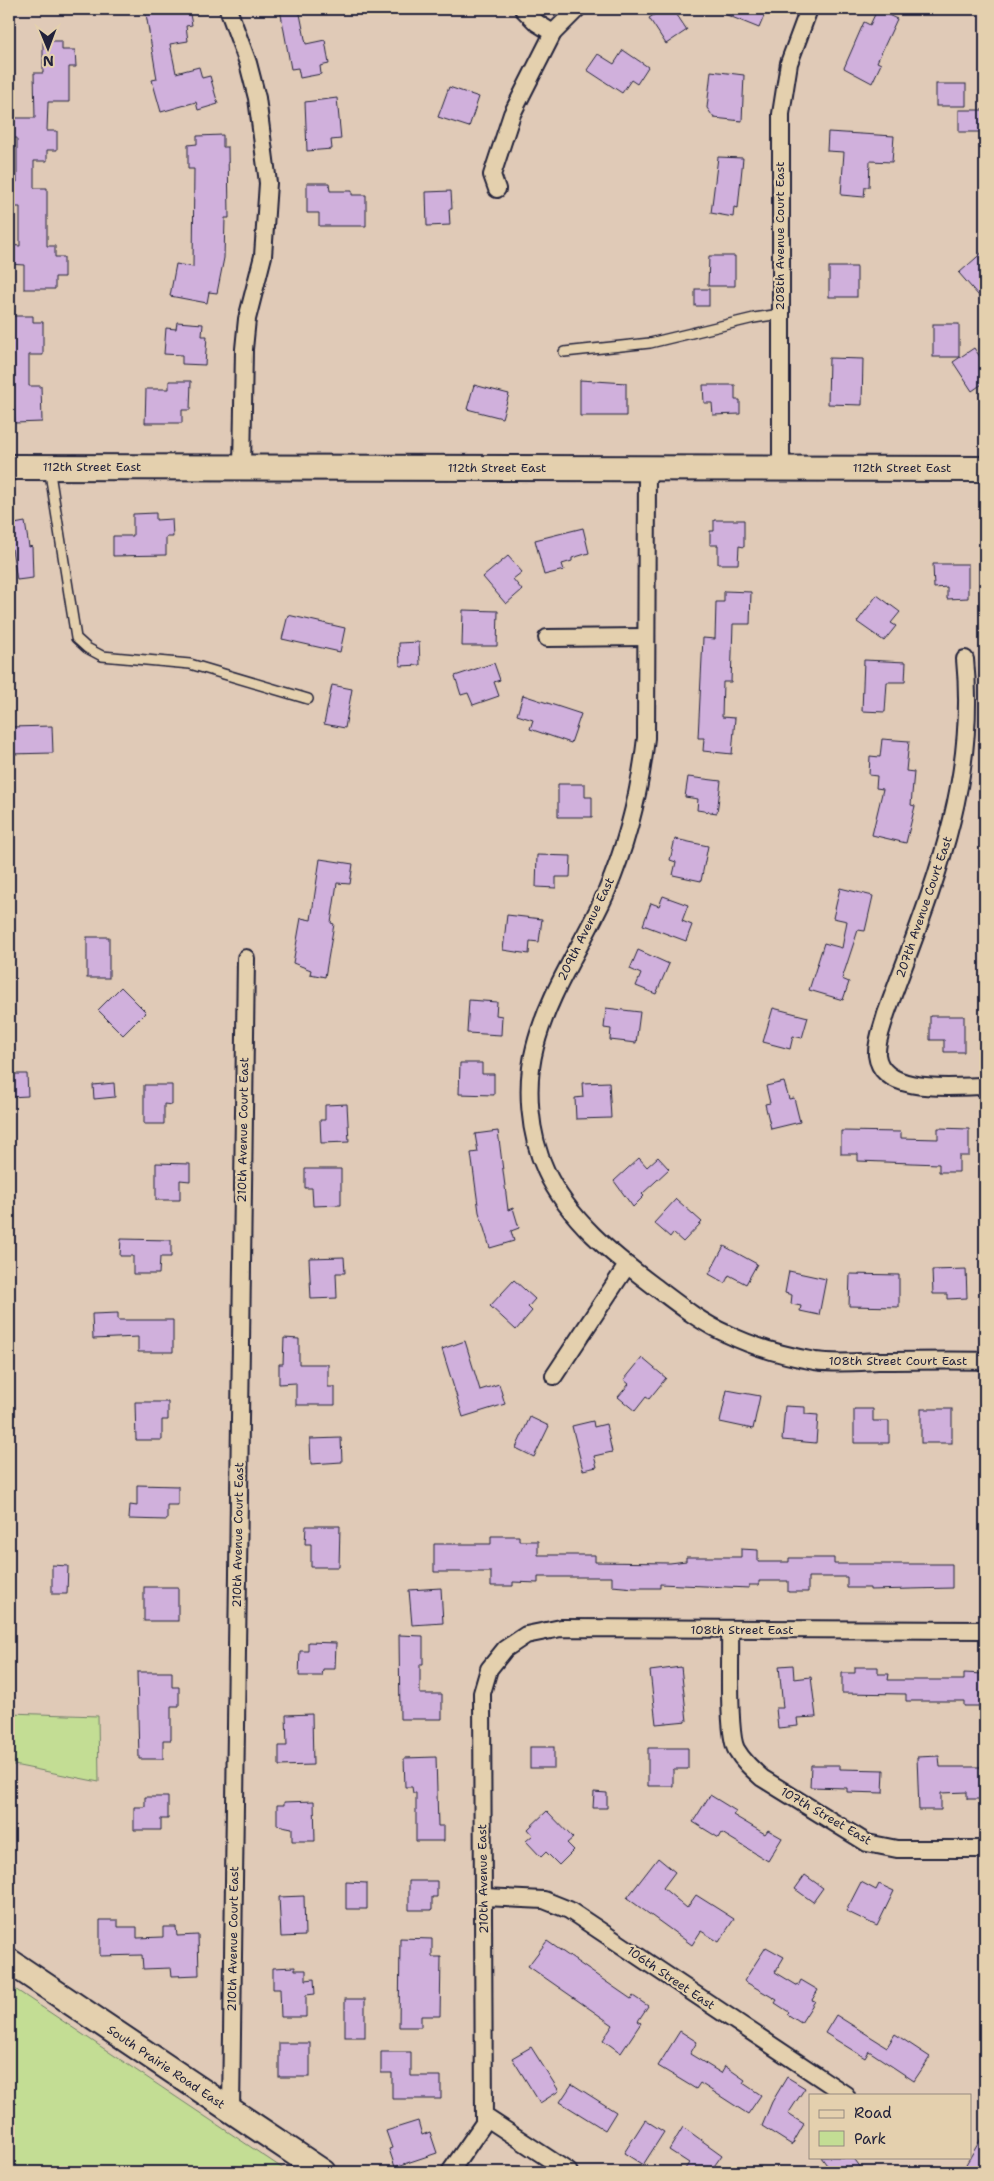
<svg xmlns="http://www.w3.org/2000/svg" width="994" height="2181" font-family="'Shantell Sans',sans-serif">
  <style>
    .green { fill: #c3dd94; stroke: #728068 }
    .building { fill: #d0b0dc; stroke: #22223b }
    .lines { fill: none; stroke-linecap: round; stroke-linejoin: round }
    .lane-casing { stroke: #22223b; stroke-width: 12 }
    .street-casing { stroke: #22223b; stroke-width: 20 }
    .secondary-casing { stroke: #22223b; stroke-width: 28 }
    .lane { stroke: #e4d0ae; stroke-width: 9 }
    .street { stroke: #e4d0ae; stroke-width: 16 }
    .secondary { stroke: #e4d0ae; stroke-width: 24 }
    .labels { text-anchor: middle; stroke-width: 4.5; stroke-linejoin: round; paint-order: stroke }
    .street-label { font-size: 12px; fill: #22223b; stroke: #e4d0ae }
  </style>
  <rect width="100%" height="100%" fill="#e0cab7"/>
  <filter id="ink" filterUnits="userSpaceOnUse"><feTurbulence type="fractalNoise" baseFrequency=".02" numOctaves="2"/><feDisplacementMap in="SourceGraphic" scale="10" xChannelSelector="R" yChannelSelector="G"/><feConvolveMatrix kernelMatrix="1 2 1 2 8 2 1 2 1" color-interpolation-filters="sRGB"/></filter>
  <g filter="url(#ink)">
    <!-- green -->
    <g class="green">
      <polygon points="9,1713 98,1716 99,1782 9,1764"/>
      <polygon points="9,1985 288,2172 9,2172"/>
    </g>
    <!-- building -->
    <g class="building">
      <polygon points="166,9 189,9 192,25 186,26 188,41 170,44 176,73 199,67 202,78 210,76 218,104 198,110 196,102 161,112 152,80 157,79 146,14 166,11"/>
      <polygon points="280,9 299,9 306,44 325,40 329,64 320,66 321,74 300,78 298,68 291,69"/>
      <polygon points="663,9 673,9 687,30 666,44 649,18"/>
      <polygon points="712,9 767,9 759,28"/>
      <polygon points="877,10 897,19 877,62 881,64 872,83 844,68 864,22 870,25"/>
      <polygon points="43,41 62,41 62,50 75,50 76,67 69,67 69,102 48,102 47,131 57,131 57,150 47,150 47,161 34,161 34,188 47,188 47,246 55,246 55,257 64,257 64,277 55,277 55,289 24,289 24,265 9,264 9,245 20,246 20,207 12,207 12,182 17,182 17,138 10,138 10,118 35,118 34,73 43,73"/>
      <polygon points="623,50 648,67 637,84 631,80 622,93 587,70 598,54 614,64"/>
      <polygon points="711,71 744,75 742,121 714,118 707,108"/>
      <rect x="936" y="84" width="30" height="22"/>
      <polygon points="449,87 479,97 469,127 438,117"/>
      <polygon points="337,98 341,139 331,140 332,149 307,151 305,102"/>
      <rect x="959" y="110" width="26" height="22"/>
      <polygon points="828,132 894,136 892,162 870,161 869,187 865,187 864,197 841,195 844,152 827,151"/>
      <polygon points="223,135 223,147 228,147 229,218 225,218 224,258 217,293 209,292 207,303 170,296 176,264 193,267 194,169 188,169 188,145 197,144 197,136"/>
      <polygon points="718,157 743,158 738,208 734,207 733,217 711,213"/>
      <polygon points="307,183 329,183 330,191 352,191 352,195 366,195 366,226 319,226 319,213 307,213"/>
      <polygon points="451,191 452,209 449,209 450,225 427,226 426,192"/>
      <polygon points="985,250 985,303 959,273"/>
      <polygon points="709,256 735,256 735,286 708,286"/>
      <rect x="829" y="267" width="28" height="30"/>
      <rect x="695" y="289" width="14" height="17"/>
      <polygon points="10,316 33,316 33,322 43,322 43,355 29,355 29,386 41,386 42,422 15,423 14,405 9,405"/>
      <polygon points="177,322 203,324 202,336 207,336 205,365 182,364 182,355 164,354 166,328 176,329"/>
      <rect x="933" y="324" width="26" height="33"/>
      <polygon points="974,348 985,364 985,382 972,391 953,362"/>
      <polygon points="829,358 863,359 862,405 828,404"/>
      <polygon points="580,380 626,383 626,416 580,416"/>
      <polygon points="169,381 191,381 190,410 182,410 182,423 145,423 146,389 169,389"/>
      <polygon points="474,385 509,394 502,418 467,409"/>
      <polygon points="703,385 735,385 735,400 740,400 740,414 713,415 712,403 704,403"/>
      <polygon points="156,513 156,520 172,519 173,537 166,537 166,555 113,556 113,536 133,536 133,514"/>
      <polygon points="714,520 744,520 744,547 739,546 738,564 718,564 718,545 710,545 710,531 714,531"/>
      <polygon points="25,522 29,547 32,546 33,578 17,580 12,549 9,550 9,525"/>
      <polygon points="583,528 589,553 572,558 572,561 562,564 564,570 544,575 535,540"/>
      <polygon points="508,556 522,572 513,579 522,590 506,604 483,577"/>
      <polygon points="933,564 968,564 968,598 947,599 947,587 934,588"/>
      <polygon points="724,591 751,592 750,624 733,624 731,682 723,682 722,717 735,718 732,754 703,751 704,738 698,738 703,638 715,639 716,602 724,602"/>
      <polygon points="877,595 900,612 891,623 896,626 884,641 857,622"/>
      <polygon points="463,610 498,611 497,646 462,646"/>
      <polygon points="288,615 345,628 340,652 282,639"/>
      <polygon points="419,642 420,665 400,666 399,643"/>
      <polygon points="864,660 906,662 905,682 887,682 885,712 862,711"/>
      <polygon points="494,663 500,680 494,682 499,696 473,705 468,693 461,695 455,676"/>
      <polygon points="332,685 352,689 345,728 324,724"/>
      <polygon points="523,695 581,714 571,743 530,729 533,720 517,715"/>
      <polygon points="52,726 53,753 9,754 9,727"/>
      <polygon points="882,739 909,741 906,771 914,772 911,805 915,806 906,843 872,835 883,789 876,788 877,776 869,775 870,756 880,757"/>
      <polygon points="688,777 721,781 717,813 697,810 698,799 685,797"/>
      <polygon points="558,784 585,784 585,797 592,797 592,817 558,817"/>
      <polygon points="675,839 708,846 701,881 673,875 676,862 670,860"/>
      <polygon points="537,855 571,856 570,877 556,877 556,888 536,887"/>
      <polygon points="320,859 353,864 350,884 337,883 331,923 334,924 325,977 310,974 311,970 293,963 301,918 311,920"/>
      <polygon points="840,888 873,896 865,931 858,930 842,979 849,982 843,1000 809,990 824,943 842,948 847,921 833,918"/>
      <polygon points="663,896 688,905 682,921 692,925 686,941 643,925 651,903 659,906"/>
      <polygon points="507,915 542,919 539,942 530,941 529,954 503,950"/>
      <rect x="87" y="937" width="22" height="41"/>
      <polygon points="638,950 669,964 656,994 636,986 641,974 630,969"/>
      <polygon points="121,987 146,1012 123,1035 98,1010"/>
      <polygon points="469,1000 497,1002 496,1015 502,1016 501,1035 467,1033"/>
      <polygon points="606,1008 640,1012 636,1043 610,1040 611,1029 604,1028"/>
      <polygon points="773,1008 808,1017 802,1038 793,1036 790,1049 763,1042"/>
      <polygon points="930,1016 964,1016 964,1052 944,1052 944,1040 930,1040"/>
      <polygon points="460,1063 482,1063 482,1074 494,1074 494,1095 459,1094"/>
      <polygon points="9,1074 27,1074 28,1096 9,1097"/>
      <polygon points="609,1082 611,1118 576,1119 575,1098 583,1097 582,1083"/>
      <polygon points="784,1082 789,1099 794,1098 800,1122 771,1129 765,1104 770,1103 766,1086"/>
      <polygon points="114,1083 115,1097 94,1099 93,1085"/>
      <polygon points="144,1085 172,1085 172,1105 164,1104 164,1124 144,1124"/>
      <polygon points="347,1104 349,1142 321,1143 320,1120 325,1120 325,1105"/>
      <polygon points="938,1128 969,1129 969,1156 959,1156 959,1172 939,1172 939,1164 858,1161 858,1154 841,1154 841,1131 901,1132 901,1138 938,1139"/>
      <polygon points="498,1131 508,1210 513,1208 519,1228 511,1231 514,1241 490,1248 479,1212 471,1153 478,1152 475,1134"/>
      <polygon points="658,1157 669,1169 642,1194 644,1196 633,1207 614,1181 639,1158 647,1167"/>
      <polygon points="156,1163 190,1164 190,1181 180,1180 180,1200 156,1200"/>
      <polygon points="305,1169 341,1169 341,1205 313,1206 312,1188 305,1188"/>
      <polygon points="676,1199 702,1222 683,1242 673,1233 670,1237 654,1223"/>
      <polygon points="121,1239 171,1240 171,1257 160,1257 159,1274 133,1274 133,1256 120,1256"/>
      <polygon points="724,1246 757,1264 746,1284 729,1275 725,1283 709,1274"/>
      <polygon points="344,1257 345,1273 336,1273 337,1298 311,1299 309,1258"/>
      <polygon points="966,1269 967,1298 947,1299 947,1294 933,1294 932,1270"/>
      <polygon points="789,1271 826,1279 819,1315 800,1311 801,1306 791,1304 792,1295 785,1293"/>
      <polygon points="850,1274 899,1275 899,1307 849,1306"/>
      <polygon points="514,1280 535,1299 528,1307 532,1311 516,1330 490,1306"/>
      <polygon points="118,1313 118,1320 173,1320 173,1352 138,1352 138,1337 93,1339 92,1314"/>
      <polygon points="284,1338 299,1339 299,1364 328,1364 328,1387 335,1387 335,1405 296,1405 296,1383 279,1384 279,1364 283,1364"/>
      <polygon points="465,1341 480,1390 499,1384 505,1404 463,1417 442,1349"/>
      <polygon points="642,1358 666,1378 649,1399 646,1397 635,1411 618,1397 629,1384 624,1380"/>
      <polygon points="727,1390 760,1396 753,1429 720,1422"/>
      <polygon points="135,1402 168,1402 168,1420 162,1420 162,1440 136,1440"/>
      <polygon points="785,1406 805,1407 805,1414 818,1415 816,1443 782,1440"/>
      <polygon points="854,1409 873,1409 873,1421 889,1421 889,1443 854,1443"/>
      <rect x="921" y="1409" width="31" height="34"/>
      <polygon points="530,1417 549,1426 534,1457 516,1448"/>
      <polygon points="593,1421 594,1427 606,1424 612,1452 594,1456 597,1467 583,1470 572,1426"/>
      <polygon points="341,1438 342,1462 311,1464 310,1439"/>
      <polygon points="137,1485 178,1486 178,1505 167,1505 167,1520 129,1519 130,1505 137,1506"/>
      <polygon points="306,1526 340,1526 339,1567 311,1567 311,1544 305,1544"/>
      <polygon points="491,1536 519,1536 519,1541 538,1541 538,1555 595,1555 595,1562 670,1563 686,1561 686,1557 741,1557 741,1549 758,1550 758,1562 789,1562 789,1558 834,1558 834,1564 952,1564 952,1588 870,1590 870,1588 847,1588 847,1577 808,1577 808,1592 788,1592 788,1581 759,1581 759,1585 749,1585 749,1588 660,1584 660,1588 634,1588 612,1586 612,1577 538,1577 538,1583 513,1582 513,1586 491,1586 491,1572 434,1572 434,1544 491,1544"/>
      <polygon points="52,1565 68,1566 67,1594 52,1594"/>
      <rect x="144" y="1587" width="34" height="34"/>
      <polygon points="441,1588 443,1623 412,1625 409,1590"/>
      <polygon points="399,1635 423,1636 423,1664 420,1664 420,1694 442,1694 442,1719 400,1719"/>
      <polygon points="308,1642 336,1643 335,1669 323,1669 322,1676 299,1676 300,1651 308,1651"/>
      <polygon points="793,1665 794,1679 811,1677 816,1717 797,1718 798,1726 778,1728 776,1708 783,1708 779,1666"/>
      <polygon points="681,1667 687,1721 656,1724 650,1671"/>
      <polygon points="855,1667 878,1667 878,1674 889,1674 888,1680 964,1680 964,1673 984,1674 985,1706 964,1706 964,1701 906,1701 906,1694 842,1693 842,1673 855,1673"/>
      <polygon points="137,1672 172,1672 172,1687 179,1687 179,1706 171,1706 171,1740 163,1740 163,1759 139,1759"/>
      <polygon points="312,1714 313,1765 279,1766 279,1746 287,1746 286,1715"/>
      <rect x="530" y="1747" width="24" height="21"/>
      <polygon points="648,1748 688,1748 688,1769 673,1769 673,1786 648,1786"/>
      <polygon points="939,1756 940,1767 985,1767 985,1799 967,1799 967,1792 941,1793 941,1810 919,1810 917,1757"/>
      <polygon points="436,1757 438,1826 444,1826 444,1841 416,1841 416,1793 413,1793 412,1787 405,1787 404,1758"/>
      <polygon points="811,1765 840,1765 840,1769 884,1770 883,1793 847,1792 847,1788 810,1787"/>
      <polygon points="594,1792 607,1793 607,1808 593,1808"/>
      <polygon points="710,1795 736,1811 733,1815 765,1834 768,1830 782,1838 768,1861 722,1833 719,1838 693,1822"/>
      <polygon points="145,1797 168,1797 168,1819 161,1819 161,1830 134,1830 134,1807 145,1807"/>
      <polygon points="314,1801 315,1841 292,1841 292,1828 277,1825 277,1805 284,1805 284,1802"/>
      <polygon points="547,1811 573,1838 567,1843 574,1850 559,1865 546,1852 541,1857 526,1841 533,1835 528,1829"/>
      <polygon points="658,1858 675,1872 663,1888 687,1908 696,1895 734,1919 719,1942 701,1931 692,1945 627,1898"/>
      <polygon points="805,1875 823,1888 813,1902 795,1889"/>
      <polygon points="409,1881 437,1881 437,1897 432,1897 432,1910 409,1910"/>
      <polygon points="346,1882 367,1883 367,1909 346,1909"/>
      <polygon points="861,1882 876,1890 879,1884 894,1891 877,1926 846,1911"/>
      <polygon points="304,1896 305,1936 281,1937 279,1897"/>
      <polygon points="100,1920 118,1920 118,1927 137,1927 137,1938 163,1937 163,1927 176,1927 177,1936 198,1935 199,1975 172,1976 171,1968 143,1969 142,1955 100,1956"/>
      <polygon points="400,1938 432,1939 432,1957 441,1957 440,2016 421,2016 421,2027 399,2027"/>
      <polygon points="547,1941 631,1999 633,1996 648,2006 638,2021 641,2023 621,2053 603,2040 613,2025 528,1966"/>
      <polygon points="766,1947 784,1957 775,1972 798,1986 801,1980 818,1990 812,2000 815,2001 801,2023 787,2014 789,2012 775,2003 777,2000 744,1981"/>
      <polygon points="295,1967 295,1970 306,1970 306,1980 314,1979 315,1994 306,1995 306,2017 281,2017 280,1989 273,1989 273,1968"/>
      <rect x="345" y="1999" width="20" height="38"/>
      <polygon points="836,2015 887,2047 895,2034 930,2057 914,2081 869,2051 865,2058 825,2033"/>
      <polygon points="680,2031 697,2042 690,2054 721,2073 725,2066 745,2080 743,2083 761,2095 748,2114 700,2083 696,2089 658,2066"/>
      <rect x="279" y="2043" width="31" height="34"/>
      <polygon points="531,2047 559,2091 540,2103 512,2058"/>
      <polygon points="381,2052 411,2052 411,2076 441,2076 441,2099 392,2099 392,2073 381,2073"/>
      <polygon points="787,2077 805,2088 788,2114 804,2124 792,2145 762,2126 772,2102"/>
      <polygon points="572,2084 616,2112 605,2130 560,2102"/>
      <polygon points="645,2120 664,2132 643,2165 624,2153"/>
      <polygon points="418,2121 422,2135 430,2132 437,2153 395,2167 389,2149 392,2148 386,2131"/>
      <polygon points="683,2127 722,2155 710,2172 683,2172 689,2163 669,2150"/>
      <polygon points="985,2132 985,2172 976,2172 965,2166"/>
      <polygon points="821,2157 853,2157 864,2172 832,2172"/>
    </g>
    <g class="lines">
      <!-- lane casing -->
      <g class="lane-casing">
        <g id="lane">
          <polyline points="564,352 650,343 754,318 780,314"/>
          <polyline points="49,467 76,638 87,648 102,656 190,664 308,699"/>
        </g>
      </g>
      <!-- street casing -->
      <g class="street-casing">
        <g id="street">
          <polyline points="228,9 248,63 257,98 268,183 263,256 247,319 244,349 242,467"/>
          <polyline points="523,9 537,23 553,33"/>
          <polyline points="497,189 492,175 512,114 553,33 577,9"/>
          <path d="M 647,468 L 646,738 C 640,791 627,844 606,893 C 583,945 549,991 535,1047 C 525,1085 529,1135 546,1171 C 568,1219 613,1255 654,1286 C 678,1304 700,1322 727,1334 C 754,1347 786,1356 815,1361 C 836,1364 858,1362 878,1361 C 914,1361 950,1360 985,1361"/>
          <polyline points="781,468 781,114 789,63 809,9"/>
          <polyline points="547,638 645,637"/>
          <path d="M 965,659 C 978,788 929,896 886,1014 C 883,1026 876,1041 877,1055 C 882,1096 956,1086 985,1086"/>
          <polyline points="554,1376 626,1267"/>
          <path d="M 730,1630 C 731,1654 727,1731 736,1749 C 743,1761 752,1769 762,1778 L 867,1843 L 897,1849 L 985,1849"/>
          <polyline points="484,1897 544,1900 569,1910 846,2095"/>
          <polyline points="231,2111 246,958"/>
          <polyline points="484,2116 569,2172"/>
          <polyline points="450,2172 484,2123 482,1693 489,1669 505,1649 526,1635 561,1628 985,1630"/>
        </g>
      </g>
      <!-- secondary casing -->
      <g class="secondary-casing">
        <g id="secondary">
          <polyline points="9,467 985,469"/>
          <polyline points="9,1961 323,2172"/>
        </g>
      </g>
      <!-- lane -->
      <use href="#lane" class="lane"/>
      <!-- street -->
      <use href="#street" class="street"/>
      <!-- secondary -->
      <use href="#secondary" class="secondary"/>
    </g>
  </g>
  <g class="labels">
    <!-- street labels -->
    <g class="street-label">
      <text transform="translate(780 236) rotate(-90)" y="4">208th Avenue Court East</text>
      <text x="92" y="471">112th Street East</text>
      <text x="497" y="472">112th Street East</text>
      <text x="902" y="472">112th Street East</text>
      <text transform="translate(924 907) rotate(-71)" y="4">207th Avenue Court East</text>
      <text transform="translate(586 929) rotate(-64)" y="4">209th Avenue East</text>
      <text transform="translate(243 1130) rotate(-89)" y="4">210th Avenue Court East</text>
      <text x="898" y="1365">108th Street Court East</text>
      <text transform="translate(238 1535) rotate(-89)" y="4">210th Avenue Court East</text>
      <text x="742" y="1634">108th Street East</text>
      <text transform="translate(826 1816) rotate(30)" y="4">107th Street East</text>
      <text transform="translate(483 1879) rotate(-91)" y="4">210th Avenue East</text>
      <text transform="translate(233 1939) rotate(-89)" y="4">210th Avenue Court East</text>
      <text transform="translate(671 1978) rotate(34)" y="4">106th Street East</text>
      <text transform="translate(166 2067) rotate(34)" y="4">South Prairie Road East</text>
    </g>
  </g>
  <!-- margin -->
  <rect width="994" height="2181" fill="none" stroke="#e4d0ae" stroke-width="30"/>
  <rect x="15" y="15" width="964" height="2151" fill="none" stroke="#22223b" stroke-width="2" filter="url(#ink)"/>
  <!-- legend -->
  <rect x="809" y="2094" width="162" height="65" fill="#e4d0ae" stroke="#968a80"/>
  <rect x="819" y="2110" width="25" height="8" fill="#e4d0ae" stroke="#968a80"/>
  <text x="854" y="2118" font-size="15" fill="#22223b">Road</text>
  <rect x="819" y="2131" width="25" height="15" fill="#c3dd94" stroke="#968a80"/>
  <text x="854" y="2144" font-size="15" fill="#22223b">Park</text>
  <!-- north arrow -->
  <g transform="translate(48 48) rotate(179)" stroke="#e4d0ae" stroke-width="4" paint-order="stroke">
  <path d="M0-4L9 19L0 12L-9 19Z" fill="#22223b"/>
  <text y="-8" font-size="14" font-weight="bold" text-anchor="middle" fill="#22223b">N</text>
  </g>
</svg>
